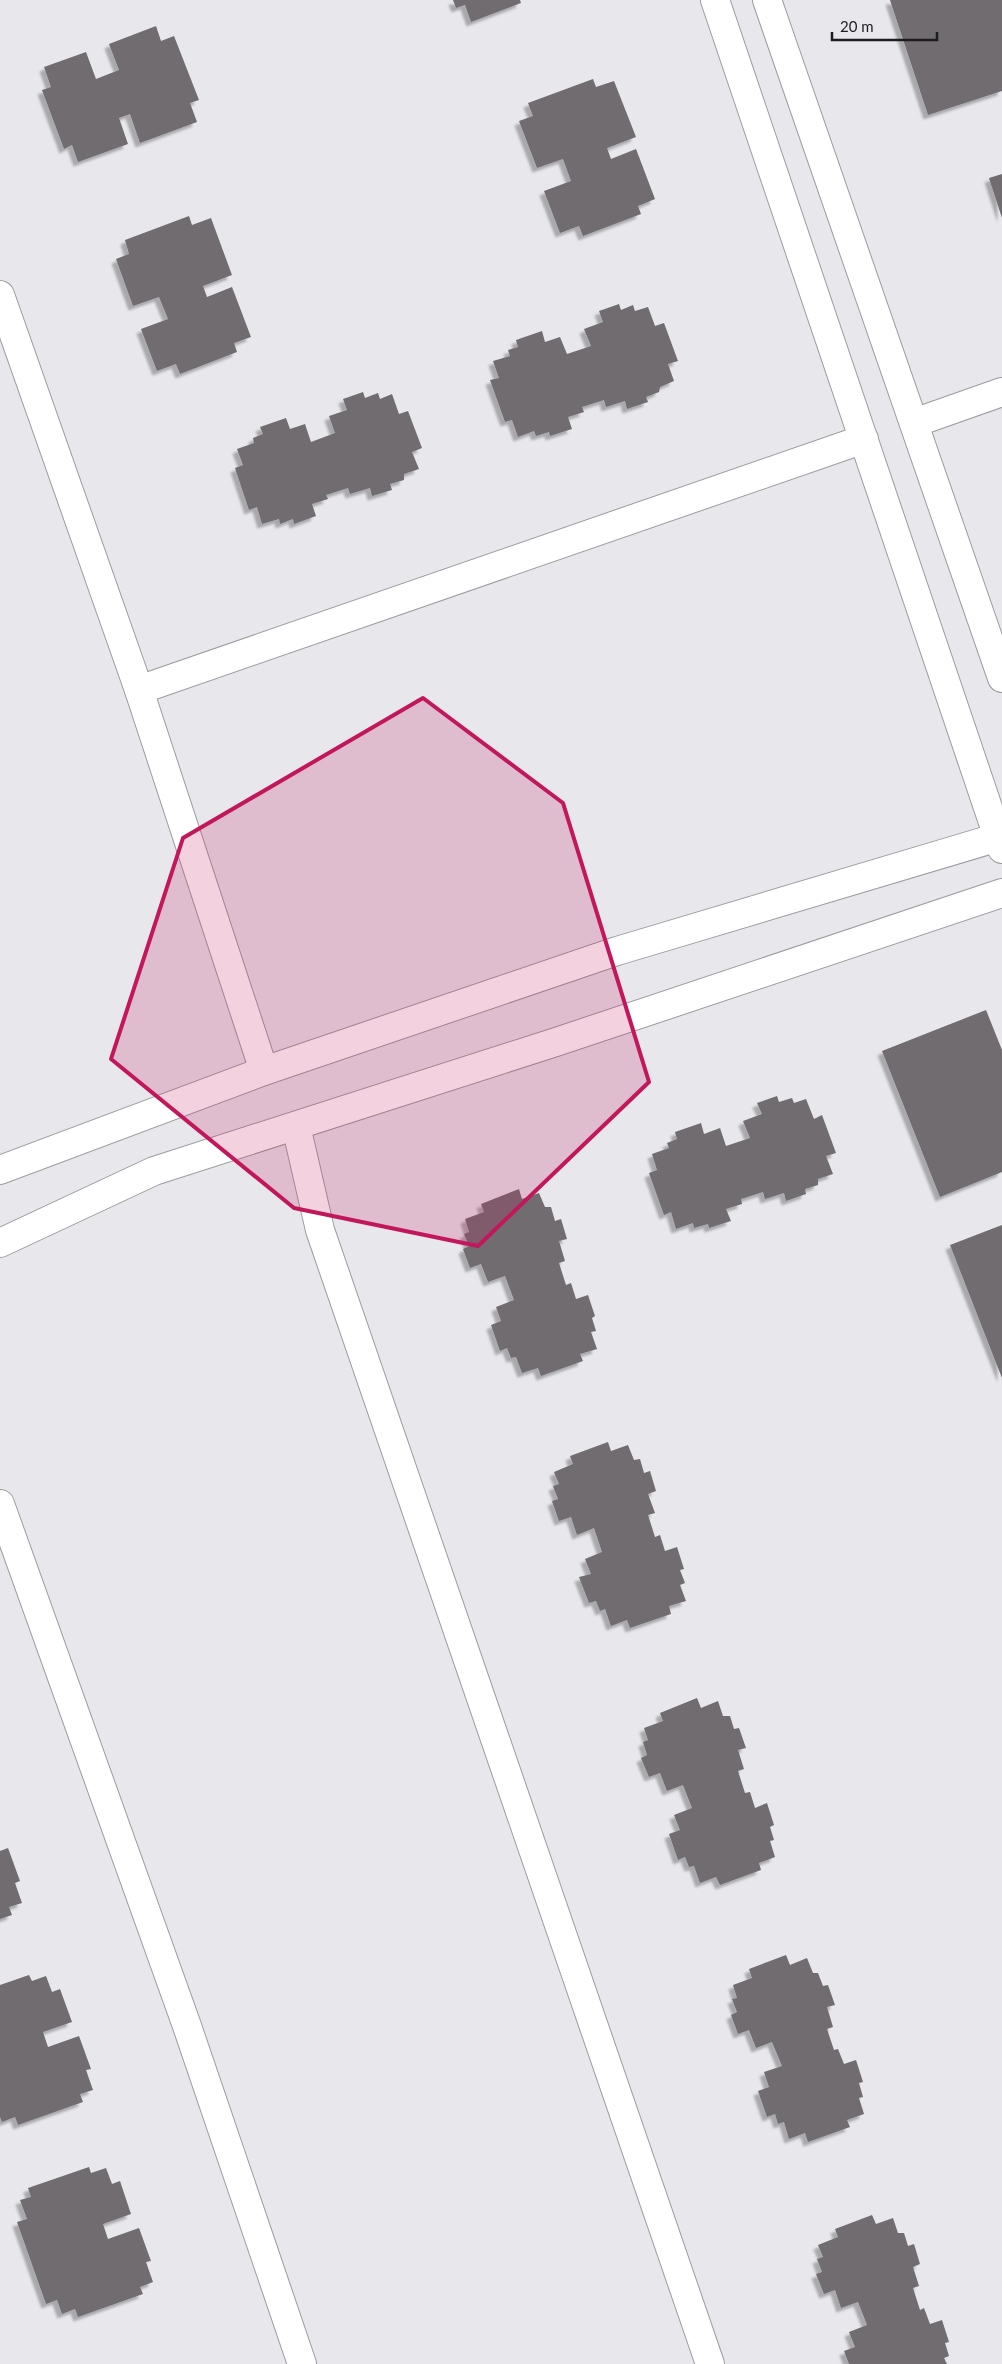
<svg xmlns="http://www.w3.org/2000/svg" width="1002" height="2364" font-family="Lato,sans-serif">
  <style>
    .building { fill: #6f6c70; filter: url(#shadow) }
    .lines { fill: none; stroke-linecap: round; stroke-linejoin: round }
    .street-casing { stroke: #9b9ca0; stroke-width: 30 }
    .secondary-casing { stroke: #9b9ca0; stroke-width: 30 }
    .street { stroke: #fff; stroke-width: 28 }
    .secondary { stroke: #fff; stroke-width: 28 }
    .marked { fill: #c2185b; fill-opacity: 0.2; stroke: #c2185b; stroke-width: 4; stroke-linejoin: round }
  </style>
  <defs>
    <filter id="shadow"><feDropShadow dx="-4.5" dy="4.5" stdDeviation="1" flood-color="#0004"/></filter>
  </defs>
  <rect width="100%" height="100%" fill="#e7e7ec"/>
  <!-- building -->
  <g class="building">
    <polygon points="453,0 520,0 521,3 471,22 465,5 456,8"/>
    <polygon points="890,0 1002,0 1002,91 928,115"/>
    <polygon points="156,26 161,41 174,36 199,100 190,103 197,122 140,143 130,114 119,118 128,144 78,162 72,145 64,149 42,90 51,87 44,67 86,52 96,79 119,70 109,44"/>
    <polygon points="593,79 596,87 614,81 636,137 607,148 611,159 636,149 655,199 638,206 641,214 583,236 579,226 560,233 544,191 571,181 563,159 537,168 519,121 533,116 528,103"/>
    <polygon points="1002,174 1002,218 989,178"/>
    <polygon points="189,216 192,225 211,218 232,275 203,286 207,297 232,287 251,337 234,343 237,352 180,374 176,364 157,371 141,329 168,319 159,297 133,306 116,259 129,254 125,240"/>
    <polygon points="619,304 621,310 633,305 635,311 648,307 655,326 664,323 678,361 668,364 674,381 660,387 659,392 646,397 648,402 627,409 625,401 606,407 604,400 582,407 584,412 568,417 572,429 550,436 549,432 536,436 534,431 518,437 512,420 505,422 490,380 499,378 493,361 510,356 508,350 518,347 516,340 542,331 545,342 560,337 567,354 591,346 584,329 603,322 599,311"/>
    <polygon points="363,392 365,398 378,393 380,399 392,394 399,414 408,411 422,448 412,452 419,469 404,474 404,480 390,484 392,490 372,496 370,488 350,494 348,488 326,495 328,499 312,504 316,516 294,524 293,519 280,524 279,519 262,524 257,507 249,510 235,468 243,465 237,449 254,443 253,438 263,434 260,427 286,418 290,429 305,424 311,442 335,433 329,416 347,410 343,399"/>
    <polygon points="986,1010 1002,1050 1002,1172 940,1197 882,1051"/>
    <polygon points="777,1096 779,1102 792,1098 794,1103 806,1099 814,1119 822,1115 836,1153 826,1156 833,1174 818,1179 818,1185 805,1189 806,1194 786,1201 784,1193 765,1199 763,1192 741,1199 742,1204 726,1209 731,1221 709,1228 708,1224 694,1228 693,1223 676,1229 671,1212 664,1215 649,1173 657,1170 652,1154 669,1148 667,1143 677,1139 675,1132 701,1123 704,1134 720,1128 726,1146 750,1138 743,1121 762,1114 757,1103"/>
    <polygon points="519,1189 522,1199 539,1193 545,1207 551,1207 555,1221 561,1219 567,1239 559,1241 565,1261 559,1263 566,1285 571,1283 576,1299 588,1295 595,1316 592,1318 596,1331 591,1332 597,1349 580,1354 583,1361 541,1376 538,1368 522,1373 516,1357 511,1358 507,1348 500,1351 491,1325 501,1321 496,1307 514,1300 505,1276 488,1282 481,1264 470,1268 463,1249 469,1246 464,1234 469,1232 465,1219 484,1212 481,1204"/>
    <polygon points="1002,1225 1002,1378 950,1245"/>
    <polygon points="608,1442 611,1451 628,1445 634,1460 640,1459 644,1473 650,1471 656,1491 648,1494 655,1513 648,1515 655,1537 660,1535 665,1551 677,1547 684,1569 680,1570 685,1583 680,1585 686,1601 669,1606 671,1614 630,1628 627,1620 611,1626 605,1609 600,1611 596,1601 589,1603 579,1577 591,1574 585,1559 602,1552 594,1528 577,1535 571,1517 559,1521 552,1501 558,1499 553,1486 559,1484 554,1472 573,1464 570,1456"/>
    <polygon points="697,1698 701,1708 718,1701 723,1716 730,1716 734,1729 739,1728 746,1748 738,1750 744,1769 738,1771 745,1793 750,1792 755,1808 767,1803 774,1825 770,1827 774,1840 770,1841 775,1857 759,1863 761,1870 720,1885 716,1877 700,1883 694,1866 689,1867 685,1857 678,1860 669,1834 680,1830 674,1815 692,1808 683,1785 667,1791 660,1773 649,1777 641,1758 647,1755 643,1742 648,1740 644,1728 663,1721 660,1713"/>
    <polygon points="8,1848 20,1881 15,1883 22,1903 9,1907 12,1915 0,1919 0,1851"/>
    <polygon points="786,1955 790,1965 807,1958 813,1973 818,1973 823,1986 828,1985 835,2005 827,2007 833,2027 827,2029 834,2050 838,2049 844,2064 856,2060 863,2082 859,2083 863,2097 859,2098 864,2114 847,2120 850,2127 808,2142 805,2133 789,2139 784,2122 778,2124 775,2114 767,2117 758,2091 769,2087 764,2072 782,2066 772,2042 756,2048 749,2030 738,2034 731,2015 737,2012 732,1999 737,1998 733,1985 752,1978 749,1969"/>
    <polygon points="29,1975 32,1981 46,1976 52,1992 60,1989 72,2022 43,2032 48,2047 79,2036 91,2069 86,2070 93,2090 80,2094 83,2102 18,2125 15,2117 2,2122 0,2117 0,1985"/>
    <polygon points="89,2167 91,2173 106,2168 112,2184 120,2181 131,2214 103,2224 108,2239 139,2228 151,2261 146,2262 153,2282 140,2287 143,2294 78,2317 75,2309 62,2314 57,2300 46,2304 17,2222 27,2219 20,2200 31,2197 28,2188"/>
    <polygon points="872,2215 876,2224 893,2218 898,2233 904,2233 908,2246 914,2244 920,2264 913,2267 919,2286 913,2288 920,2310 924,2308 930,2324 942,2320 949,2342 945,2343 949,2356 944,2358 947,2364 849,2364 844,2351 855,2347 849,2332 867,2325 858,2302 841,2308 835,2290 824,2294 816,2274 822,2272 817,2259 823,2257 818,2245 838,2237 835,2229"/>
  </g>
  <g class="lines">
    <!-- street casing -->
    <g class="street-casing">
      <g id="street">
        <polyline points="0,295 139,690 264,1071"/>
        <polyline points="914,423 1002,392"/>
        <polyline points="139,690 864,439"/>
        <polyline points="296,1126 320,1230 710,2364"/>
        <polyline points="0,1504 187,2026 302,2364"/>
      </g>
    </g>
    <!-- secondary casing -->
    <g class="secondary-casing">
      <g id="secondary">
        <polyline points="715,0 1002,849"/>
        <polyline points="767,0 1002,678"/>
        <polyline points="0,1170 264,1071 617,951 1002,836"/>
        <polyline points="0,1243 154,1171 556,1042 1002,893"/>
      </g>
    </g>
    <!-- street -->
    <use href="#street" class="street"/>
    <!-- secondary -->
    <use href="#secondary" class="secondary"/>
  </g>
  <!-- marked area -->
  <path class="marked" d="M 423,698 L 563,803 L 649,1082 L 478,1246 L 294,1208 L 111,1059 L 183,838 Z"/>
  <!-- scale -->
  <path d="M832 32v8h105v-8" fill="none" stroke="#1d1d1f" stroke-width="2.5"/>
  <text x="840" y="32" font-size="15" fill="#1d1d1f" stroke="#e7e7ec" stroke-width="4" paint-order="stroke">20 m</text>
</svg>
